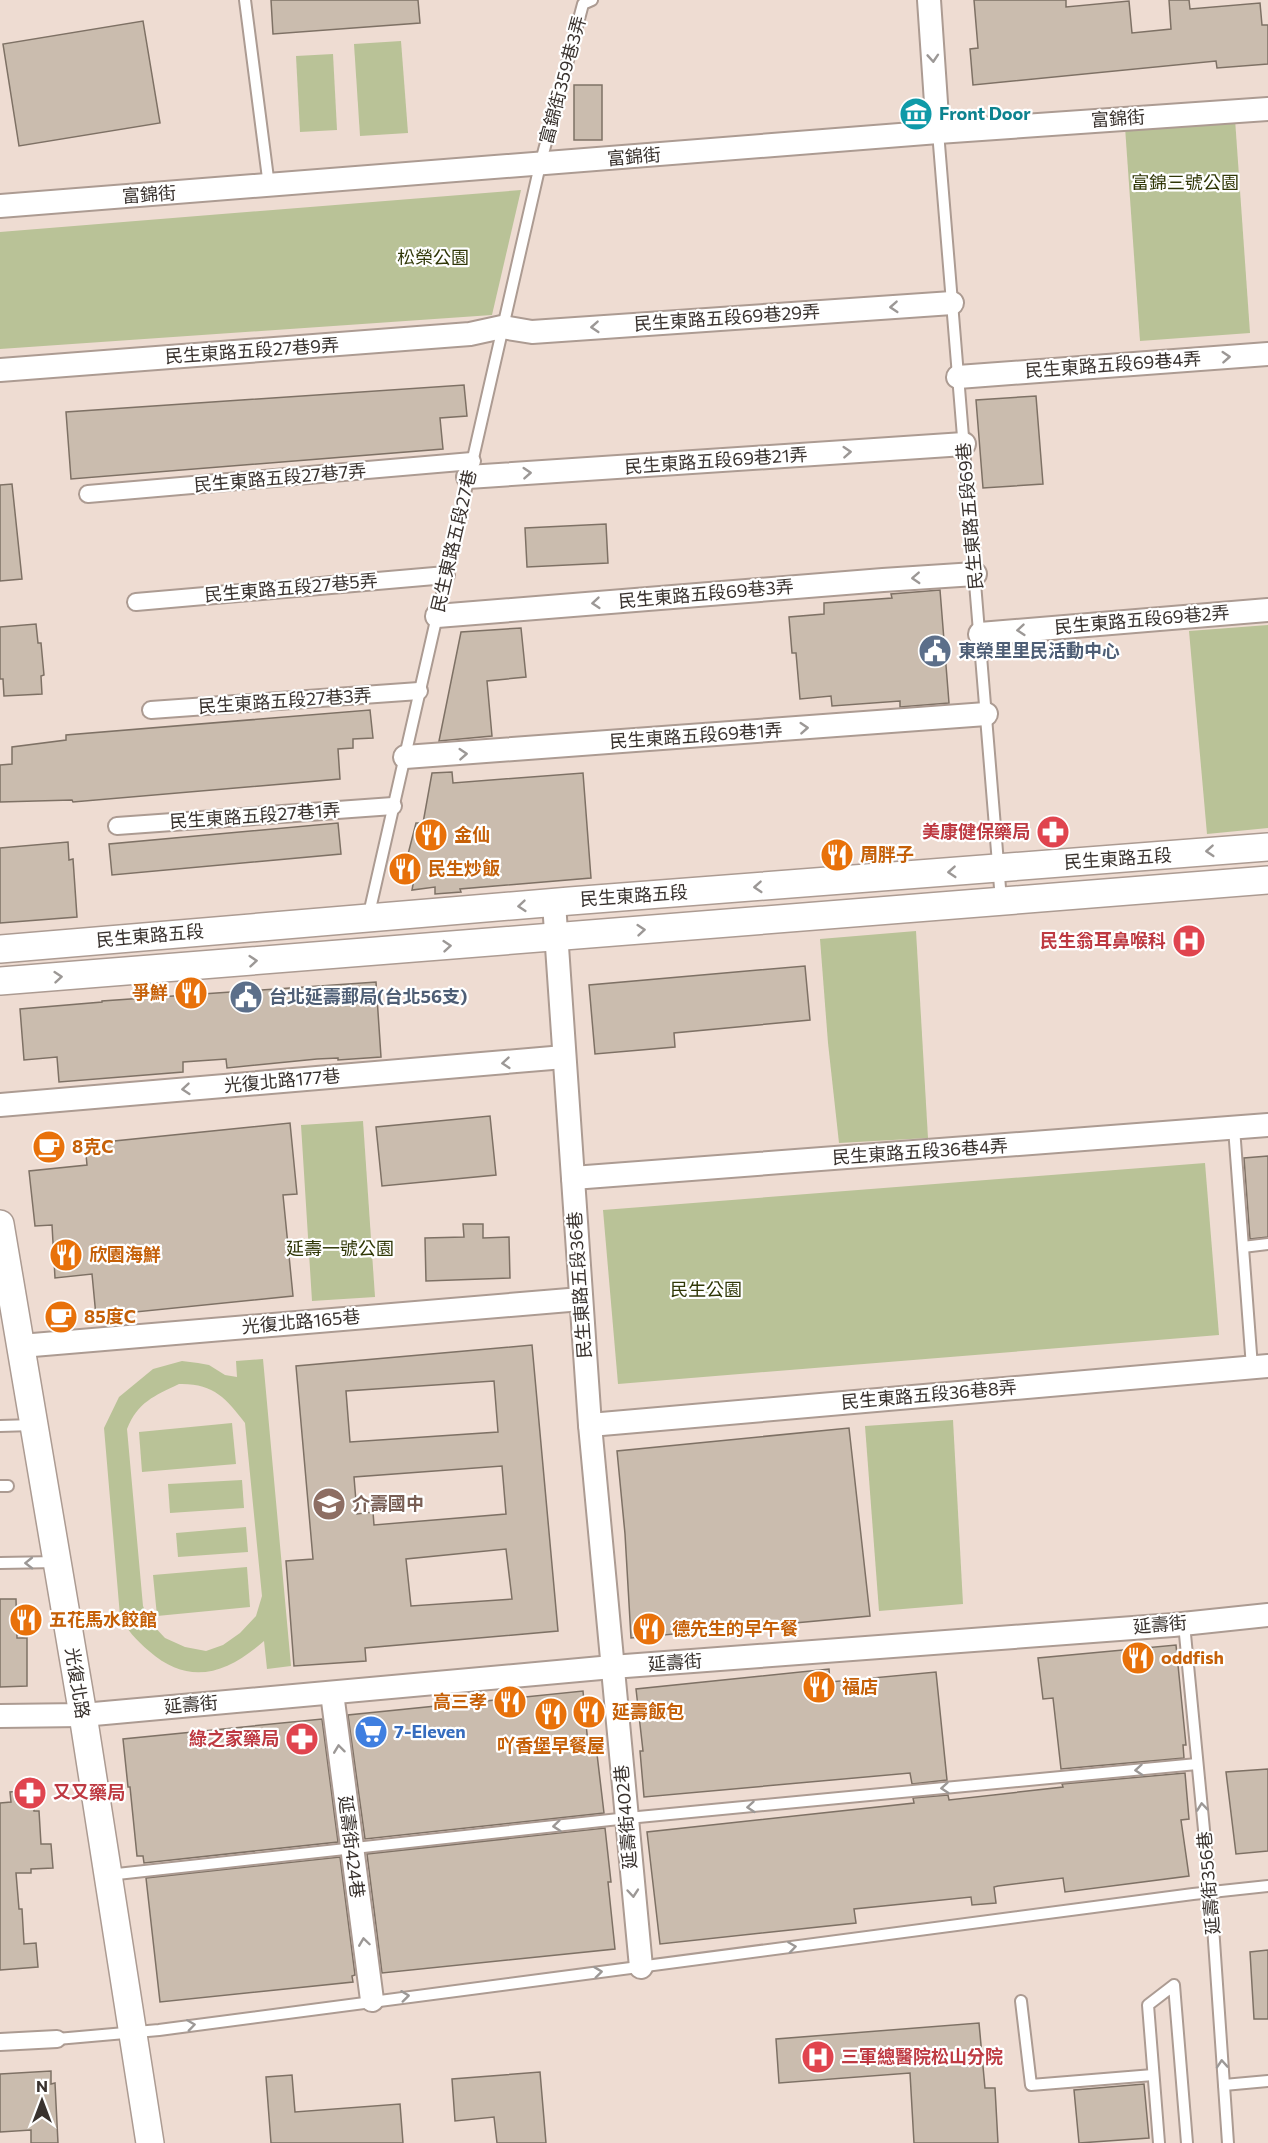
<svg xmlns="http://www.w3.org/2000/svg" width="1268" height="2143" font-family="Commissioner,'Noto Sans TC',sans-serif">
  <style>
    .green { fill: #b9c297; fill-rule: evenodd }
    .building { fill: #cabcae; stroke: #7e7165; stroke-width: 1.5; fill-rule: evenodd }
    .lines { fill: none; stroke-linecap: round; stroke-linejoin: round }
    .service-casing { stroke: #ac9b92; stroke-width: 14 }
    .pedestrian-casing { stroke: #ac9b92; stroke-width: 20 }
    .minor-casing { stroke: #ac9b92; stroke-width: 26 }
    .tertiary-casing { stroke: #ac9b92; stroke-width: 30 }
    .service { stroke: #fff; stroke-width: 10 }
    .pedestrian { stroke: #fff; stroke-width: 16 }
    .minor { stroke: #fff; stroke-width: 22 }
    .tertiary { stroke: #fff; stroke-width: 27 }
    .oneway { stroke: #9c9896 }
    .labels { text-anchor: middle; stroke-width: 4.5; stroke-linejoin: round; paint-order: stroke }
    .street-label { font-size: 18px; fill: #39322e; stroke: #fff }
    .culture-label { font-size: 18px; font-weight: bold; fill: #0d838f; stroke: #fff; text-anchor: start }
    .park-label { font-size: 18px; fill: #303707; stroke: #fff }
    .service-label { font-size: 18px; font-weight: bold; fill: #4e5e75; stroke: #fff; text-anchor: start }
    .health-label { font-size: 18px; font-weight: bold; fill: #be3a42; stroke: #fff; text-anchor: end }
    .food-label { font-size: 18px; font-weight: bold; fill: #c56008; stroke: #fff; text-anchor: start }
    .education-label { font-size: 18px; font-weight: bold; fill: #785e54; stroke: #fff; text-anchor: start }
    .shop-label { font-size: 18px; font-weight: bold; fill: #366cbe; stroke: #fff; text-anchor: start }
  </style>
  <rect width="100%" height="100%" fill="#eedcd2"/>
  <!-- green -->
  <g class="green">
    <polygon points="401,41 408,133 360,136 354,44"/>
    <polygon points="333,54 337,130 300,132 296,56"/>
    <polygon points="1235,119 1250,333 1140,341 1125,127"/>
    <polygon points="521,190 492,315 0,349 0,232"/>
    <polygon points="1268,625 1268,828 1207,834 1189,631"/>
    <polygon points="916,931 928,1138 839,1143 828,1043 820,939"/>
    <polygon points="363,1121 375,1297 312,1301 301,1125"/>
    <polygon points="1205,1163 1219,1335 618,1384 603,1210"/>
    <path d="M 263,1359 L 291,1666 L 267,1669 L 264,1641 C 227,1673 190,1687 149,1651 C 136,1640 127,1630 120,1616 L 104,1428 L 119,1397 L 153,1369 L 182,1361 L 198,1363 L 209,1365 L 225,1375 L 237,1377 L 236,1361 ZM 179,1384 C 213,1383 226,1398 245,1423 L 262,1596 L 256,1616 L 240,1633 L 223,1645 L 206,1651 L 185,1647 L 165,1638 L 150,1622 L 143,1606 L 127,1429 C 138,1402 154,1396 179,1384 Z"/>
    <polygon points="953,1420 963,1604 879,1611 865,1426"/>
    <polygon points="232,1423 236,1464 142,1472 139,1432"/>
    <polygon points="242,1480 244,1508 170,1513 168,1484"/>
    <polygon points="246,1527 248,1552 178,1557 176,1533"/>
    <polygon points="247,1567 250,1607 157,1616 153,1575"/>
  </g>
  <!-- building -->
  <g class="building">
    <polygon points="271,0 418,0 420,23 273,34"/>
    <polygon points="974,0 1066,0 1066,7 1129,1 1132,33 1171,29 1169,0 1189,0 1190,9 1260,3 1262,25 1268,25 1268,64 1217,68 1216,61 973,85 970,49 978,48"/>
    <polygon points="143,21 160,123 19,146 3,44"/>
    <rect x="574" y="85" width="28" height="55"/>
    <polygon points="464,385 467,416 440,418 443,449 71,479 66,412"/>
    <polygon points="1036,396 1043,484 983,488 976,400"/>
    <polygon points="12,484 22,579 0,581 0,485"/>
    <polygon points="606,524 608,563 527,567 525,528"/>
    <polygon points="940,590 949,703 900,707 900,701 832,706 831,696 800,699 796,653 792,653 789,617 824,614 824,603 892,598 891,594"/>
    <polygon points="36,624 38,643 41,643 44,675 41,676 42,694 4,696 3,679 0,679 0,627"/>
    <polygon points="521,628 526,677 487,681 492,736 439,741 461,632"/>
    <polygon points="370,710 373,738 353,739 353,748 338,749 340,779 73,802 72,800 0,802 0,765 12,764 12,747 66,740 66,735"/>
    <polygon points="452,772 453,783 583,773 591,878 460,889 461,892 435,894 435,887 412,890 417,862 406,862 416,823 423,823 432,773"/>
    <polygon points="338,823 341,854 112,875 109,844"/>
    <polygon points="68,842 69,860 73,859 77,917 0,923 0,848"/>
    <polygon points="805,966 810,1020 674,1033 675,1047 595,1054 589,985"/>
    <polygon points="376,982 381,1057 338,1060 338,1058 317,1059 227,1068 226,1059 183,1062 183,1072 59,1082 57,1057 24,1060 20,1009 102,1002 102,1001"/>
    <polygon points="490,1116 496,1175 382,1186 376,1127"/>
    <polygon points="290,1123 297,1194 283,1195 293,1296 96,1316 92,1274 55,1278 52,1225 35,1226 29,1171 87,1165 85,1144"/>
    <polygon points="1268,1156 1268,1237 1250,1239 1244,1158"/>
    <polygon points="463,1224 483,1224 483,1238 509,1237 510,1278 426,1281 425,1238 464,1237"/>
    <path d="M 532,1345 L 558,1631 L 365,1648 L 366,1661 L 294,1666 L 286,1561 L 313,1559 L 296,1366 ZM 494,1381 L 498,1432 L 350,1442 L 346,1391 ZM 502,1466 L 506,1514 L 374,1525 L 373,1512 L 357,1514 L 354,1477 ZM 506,1549 L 512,1599 L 411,1606 L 406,1559 Z"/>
    <polygon points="849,1428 870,1616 631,1638 625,1534 617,1451"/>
    <polygon points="0,1599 16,1599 17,1638 27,1638 27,1686 0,1687"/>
    <polygon points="1176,1645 1186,1745 1183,1745 1184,1758 1061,1769 1053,1698 1043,1699 1038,1658"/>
    <polygon points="829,1669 830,1682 936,1672 947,1780 912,1784 910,1773 644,1797 640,1751 643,1751 636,1689"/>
    <polygon points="583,1691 589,1755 597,1754 604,1813 365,1839 348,1715"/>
    <polygon points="322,1719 338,1842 144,1863 143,1856 137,1856 130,1787 128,1787 123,1739"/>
    <polygon points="1268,1769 1268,1851 1236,1854 1226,1772"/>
    <polygon points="1185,1773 1189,1819 1181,1820 1189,1876 1065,1892 1063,1878 998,1886 994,1887 996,1903 972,1905 971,1897 854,1909 856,1923 660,1944 647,1832 914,1803 913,1798 948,1795 949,1800 1063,1787 1062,1784"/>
    <polygon points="33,1790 34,1811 39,1811 41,1844 51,1844 53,1868 31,1869 31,1873 16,1873 19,1909 22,1909 24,1944 36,1943 38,1967 0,1970 0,1803 11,1802 10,1792"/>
    <polygon points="605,1828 611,1882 608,1882 615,1949 382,1973 367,1854"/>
    <polygon points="340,1857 355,1975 352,1976 353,1982 160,2002 146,1878"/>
    <polygon points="1268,1950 1268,2019 1254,2019 1250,1952"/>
    <polygon points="979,2023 985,2088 995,2088 998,2143 914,2143 910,2073 779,2083 776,2039"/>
    <polygon points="51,2071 51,2084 55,2083 58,2143 31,2143 31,2130 0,2132 0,2074"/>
    <polygon points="540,2072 546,2143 497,2143 494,2117 455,2121 452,2079"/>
    <polygon points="292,2075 295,2112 400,2104 403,2143 271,2143 266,2077"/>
    <polygon points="1144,2084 1149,2138 1079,2143 1074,2090"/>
  </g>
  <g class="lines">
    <!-- service casing -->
    <g class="service-casing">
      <g id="service">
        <polyline points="245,0 269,186"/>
        <polyline points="938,132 1001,900"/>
        <polyline points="368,918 540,165 583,4 592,0"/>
        <polyline points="1234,1128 1252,1367"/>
        <polyline points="1243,1247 1268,1244"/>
        <polyline points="0,1426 33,1425"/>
        <polyline points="0,1486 8,1486"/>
        <polyline points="0,1563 57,1562"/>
        <polyline points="1184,1624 1212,1912 1228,2143"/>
        <polyline points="108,1875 628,1818 1197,1764"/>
        <polyline points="1021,2001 1031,2085 1153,2075"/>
        <polyline points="57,2039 159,2030 1193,1894 1268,1886"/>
        <polyline points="1224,2085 1268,2081"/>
        <polyline points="1159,2143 1148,2005 1174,1985 1187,2143"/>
      </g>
    </g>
    <!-- pedestrian casing -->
    <g class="pedestrian-casing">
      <g id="pedestrian">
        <polyline points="88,494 472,461"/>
        <polyline points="136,602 446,575"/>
        <polyline points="151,710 419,691"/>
        <polyline points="117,826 393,806"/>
        <polyline points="0,2042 57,2039"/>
      </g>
    </g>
    <!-- minor casing -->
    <g class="minor-casing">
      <g id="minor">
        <polyline points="929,0 938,132"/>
        <polyline points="0,206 938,132 1268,109"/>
        <polyline points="0,370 470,334 502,327 532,332 952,303"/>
        <polyline points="958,377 1268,354"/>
        <polyline points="468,477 964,444"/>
        <polyline points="437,616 883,580 975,574"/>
        <polyline points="980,634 1268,610"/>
        <polyline points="405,757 986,714"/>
        <polyline points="554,903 590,1425 641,1967"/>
        <polyline points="0,1105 564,1057"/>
        <polyline points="573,1178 1268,1125"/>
        <polyline points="21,1346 581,1299"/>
        <polyline points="590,1425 1268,1366"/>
        <polyline points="332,1693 372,2000"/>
        <polyline points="0,1716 83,1715 612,1667 1173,1625 1268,1615"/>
      </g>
    </g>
    <!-- tertiary casing -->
    <g class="tertiary-casing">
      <g id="tertiary">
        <polyline points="0,949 570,901 1268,847"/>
        <polyline points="0,981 1268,880"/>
        <polyline points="0,1224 83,1715 150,2143"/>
      </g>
    </g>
    <!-- service -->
    <use href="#service" class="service"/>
    <!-- pedestrian -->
    <use href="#pedestrian" class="pedestrian"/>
    <!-- minor -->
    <use href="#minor" class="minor"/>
    <!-- tertiary -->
    <use href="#tertiary" class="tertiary"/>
  </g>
  <!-- one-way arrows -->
  <defs><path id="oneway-chevron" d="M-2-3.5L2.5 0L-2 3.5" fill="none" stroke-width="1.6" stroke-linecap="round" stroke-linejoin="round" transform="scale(1.5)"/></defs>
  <g class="oneway">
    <use href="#oneway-chevron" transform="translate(933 58) rotate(86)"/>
    <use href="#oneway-chevron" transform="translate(894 307) rotate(176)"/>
    <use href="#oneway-chevron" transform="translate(595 327) rotate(176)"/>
    <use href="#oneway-chevron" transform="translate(1226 357) rotate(-4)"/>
    <use href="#oneway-chevron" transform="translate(847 452) rotate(-4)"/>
    <use href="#oneway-chevron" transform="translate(527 473) rotate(-4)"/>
    <use href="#oneway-chevron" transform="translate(916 578) rotate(177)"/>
    <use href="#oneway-chevron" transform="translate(596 603) rotate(175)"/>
    <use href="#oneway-chevron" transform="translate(1021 630) rotate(175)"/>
    <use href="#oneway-chevron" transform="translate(804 728) rotate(-4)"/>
    <use href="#oneway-chevron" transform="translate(463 754) rotate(-4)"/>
    <use href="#oneway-chevron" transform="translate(1210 851) rotate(176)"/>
    <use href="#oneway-chevron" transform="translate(952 872) rotate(176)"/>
    <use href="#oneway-chevron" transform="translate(758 887) rotate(176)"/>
    <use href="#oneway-chevron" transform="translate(522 906) rotate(175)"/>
    <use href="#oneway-chevron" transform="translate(641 930) rotate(-5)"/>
    <use href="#oneway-chevron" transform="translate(447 946) rotate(-5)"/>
    <use href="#oneway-chevron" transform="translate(253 961) rotate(-5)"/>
    <use href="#oneway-chevron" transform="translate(58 977) rotate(-5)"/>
    <use href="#oneway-chevron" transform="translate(506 1063) rotate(175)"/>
    <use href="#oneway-chevron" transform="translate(186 1089) rotate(175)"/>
    <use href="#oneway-chevron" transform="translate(29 1563) rotate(179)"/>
    <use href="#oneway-chevron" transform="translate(339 1749) rotate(-97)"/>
    <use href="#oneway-chevron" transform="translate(1139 1770) rotate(175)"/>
    <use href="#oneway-chevron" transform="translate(945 1788) rotate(175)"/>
    <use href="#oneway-chevron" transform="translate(751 1807) rotate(175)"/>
    <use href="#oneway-chevron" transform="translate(1202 1807) rotate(-96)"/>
    <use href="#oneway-chevron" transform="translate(557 1826) rotate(174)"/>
    <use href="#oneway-chevron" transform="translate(633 1893) rotate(85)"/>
    <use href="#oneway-chevron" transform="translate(364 1942) rotate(-98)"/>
    <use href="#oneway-chevron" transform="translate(792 1947) rotate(-8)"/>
    <use href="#oneway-chevron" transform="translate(598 1972) rotate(-7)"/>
    <use href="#oneway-chevron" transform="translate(405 1996) rotate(-7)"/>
    <use href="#oneway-chevron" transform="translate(191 2025) rotate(-8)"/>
    <use href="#oneway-chevron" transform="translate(1222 2064) rotate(-94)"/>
  </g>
  <!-- icons -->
  <defs>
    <g id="museum-disc" transform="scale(1.725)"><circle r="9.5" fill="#0f9aa8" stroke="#fff"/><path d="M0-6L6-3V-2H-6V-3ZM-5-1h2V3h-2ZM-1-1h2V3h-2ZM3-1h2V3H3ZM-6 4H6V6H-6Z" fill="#fff"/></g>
    <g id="civic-disc" transform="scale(1.725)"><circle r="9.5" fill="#5c6f8a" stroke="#fff"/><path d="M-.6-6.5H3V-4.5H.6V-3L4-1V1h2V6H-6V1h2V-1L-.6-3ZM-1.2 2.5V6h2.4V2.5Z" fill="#fff"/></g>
    <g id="pharmacy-disc" transform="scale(1.725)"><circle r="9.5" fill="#e0444e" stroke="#fff"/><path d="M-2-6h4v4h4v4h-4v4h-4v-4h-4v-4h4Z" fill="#fff"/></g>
    <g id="restaurant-disc" transform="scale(1.725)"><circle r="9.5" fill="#e8710a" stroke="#fff"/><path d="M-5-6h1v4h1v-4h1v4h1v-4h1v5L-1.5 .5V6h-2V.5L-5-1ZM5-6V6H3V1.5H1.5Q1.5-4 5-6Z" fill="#fff"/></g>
    <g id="hospital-disc" transform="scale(1.725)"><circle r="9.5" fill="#e0444e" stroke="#fff"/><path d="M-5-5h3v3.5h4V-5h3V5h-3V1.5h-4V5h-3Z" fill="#fff"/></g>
    <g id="cafe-disc" transform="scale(1.725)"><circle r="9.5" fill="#e8710a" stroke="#fff"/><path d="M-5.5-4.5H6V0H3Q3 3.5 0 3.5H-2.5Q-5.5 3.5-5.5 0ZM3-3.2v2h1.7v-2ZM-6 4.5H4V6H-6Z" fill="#fff"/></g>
    <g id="school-disc" transform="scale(1.725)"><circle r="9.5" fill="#8d6e63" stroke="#fff"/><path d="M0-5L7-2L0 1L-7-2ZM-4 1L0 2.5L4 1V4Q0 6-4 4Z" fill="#fff"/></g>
    <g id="supermarket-disc" transform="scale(1.725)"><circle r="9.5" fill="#3f7fe0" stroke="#fff"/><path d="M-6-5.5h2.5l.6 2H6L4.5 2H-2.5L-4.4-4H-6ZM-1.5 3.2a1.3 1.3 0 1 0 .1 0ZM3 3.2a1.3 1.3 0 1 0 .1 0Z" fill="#fff"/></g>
  </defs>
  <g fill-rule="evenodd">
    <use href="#museum-disc" x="916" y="114"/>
    <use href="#civic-disc" x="935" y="651"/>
    <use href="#pharmacy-disc" x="1053" y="832"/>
    <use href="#restaurant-disc" x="431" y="835"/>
    <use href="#restaurant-disc" x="837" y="855"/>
    <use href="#restaurant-disc" x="405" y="869"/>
    <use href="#hospital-disc" x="1189" y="941"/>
    <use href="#restaurant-disc" x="191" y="993"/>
    <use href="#civic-disc" x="246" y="997"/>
    <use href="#cafe-disc" x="49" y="1147"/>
    <use href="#restaurant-disc" x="66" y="1255"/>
    <use href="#cafe-disc" x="61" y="1317"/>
    <use href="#school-disc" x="329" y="1504"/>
    <use href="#restaurant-disc" x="26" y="1620"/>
    <use href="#restaurant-disc" x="649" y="1629"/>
    <use href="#restaurant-disc" x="1138" y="1658"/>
    <use href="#restaurant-disc" x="819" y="1687"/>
    <use href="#restaurant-disc" x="510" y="1702"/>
    <use href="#restaurant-disc" x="589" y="1712"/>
    <use href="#restaurant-disc" x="551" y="1714"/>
    <use href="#supermarket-disc" x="371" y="1732"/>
    <use href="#pharmacy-disc" x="302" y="1739"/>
    <use href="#pharmacy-disc" x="30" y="1793"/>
    <use href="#hospital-disc" x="818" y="2057"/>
  </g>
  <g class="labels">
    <!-- street labels -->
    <g class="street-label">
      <text transform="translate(563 80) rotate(-75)" y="6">富錦街359巷3弄</text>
      <text transform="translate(1118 119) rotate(-4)" y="6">富錦街</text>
      <text transform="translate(634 157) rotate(-5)" y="6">富錦街</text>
      <text transform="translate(149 195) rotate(-4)" y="6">富錦街</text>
      <text transform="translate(727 318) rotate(-4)" y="6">民生東路五段69巷29弄</text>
      <text transform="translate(252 351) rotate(-4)" y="6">民生東路五段27巷9弄</text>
      <text transform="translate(1113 365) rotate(-4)" y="6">民生東路五段69巷4弄</text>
      <text transform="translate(716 461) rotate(-4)" y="6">民生東路五段69巷21弄</text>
      <text transform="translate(280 478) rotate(-5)" y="6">民生東路五段27巷7弄</text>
      <text transform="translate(970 516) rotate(-95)" y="6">民生東路五段69巷</text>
      <text transform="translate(454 541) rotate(-77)" y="6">民生東路五段27巷</text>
      <text transform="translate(291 588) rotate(-5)" y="6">民生東路五段27巷5弄</text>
      <text transform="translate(706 594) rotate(-5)" y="6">民生東路五段69巷3弄</text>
      <text transform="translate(1142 620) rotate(-5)" y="6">民生東路五段69巷2弄</text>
      <text transform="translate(285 701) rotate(-4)" y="6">民生東路五段27巷3弄</text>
      <text transform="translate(696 736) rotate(-4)" y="6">民生東路五段69巷1弄</text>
      <text transform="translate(255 816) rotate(-4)" y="6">民生東路五段27巷1弄</text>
      <text transform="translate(1118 859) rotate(-4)" y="6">民生東路五段</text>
      <text transform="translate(634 896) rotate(-4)" y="6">民生東路五段</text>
      <text transform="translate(150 936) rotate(-5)" y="6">民生東路五段</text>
      <text transform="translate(282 1081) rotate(-5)" y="6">光復北路177巷</text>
      <text transform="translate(920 1152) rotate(-4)" y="6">民生東路五段36巷4弄</text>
      <text transform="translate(580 1285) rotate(-94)" y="6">民生東路五段36巷</text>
      <text transform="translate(301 1322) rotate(-5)" y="6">光復北路165巷</text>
      <text transform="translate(929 1395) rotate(-5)" y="6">民生東路五段36巷8弄</text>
      <text transform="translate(1160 1625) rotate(-5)" y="6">延壽街</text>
      <text transform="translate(675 1663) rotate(-4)" y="6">延壽街</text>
      <text transform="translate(77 1683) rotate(81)" y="6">光復北路</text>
      <text transform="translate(191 1705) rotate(-5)" y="6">延壽街</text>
      <text transform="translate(626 1817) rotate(-95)" y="6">延壽街402巷</text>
      <text transform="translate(351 1847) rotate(83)" y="6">延壽街424巷</text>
      <text transform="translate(1209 1883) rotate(-95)" y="6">延壽街356巷</text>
    </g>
    <!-- culture labels -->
    <g class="culture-label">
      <text x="939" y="120">Front Door</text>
    </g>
    <!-- park labels -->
    <g class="park-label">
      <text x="1185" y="189">富錦三號公園</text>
      <text x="433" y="264">松榮公園</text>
      <text x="340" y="1255">延壽一號公園</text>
      <text x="706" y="1296">民生公園</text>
    </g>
    <!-- service labels -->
    <g class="service-label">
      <text x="958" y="657">東榮里里民活動中心</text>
      <text x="269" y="1003">台北延壽郵局(台北56支)</text>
    </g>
    <!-- health labels -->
    <g class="health-label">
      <text x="1030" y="838">美康健保藥局</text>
      <text x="1166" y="947">民生翁耳鼻喉科</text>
      <text x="279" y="1745">綠之家藥局</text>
      <text x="53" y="1799" text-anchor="start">又又藥局</text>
      <text x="841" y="2063" text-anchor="start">三軍總醫院松山分院</text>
    </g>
    <!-- food labels -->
    <g class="food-label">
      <text x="454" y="841">金仙</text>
      <text x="860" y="861">周胖子</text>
      <text x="428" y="875">民生炒飯</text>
      <text x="168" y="999" text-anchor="end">爭鮮</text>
      <text x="72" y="1153">8克C</text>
      <text x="89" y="1261">欣園海鮮</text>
      <text x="84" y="1323">85度C</text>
      <text x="49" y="1626">五花馬水餃館</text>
      <text x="672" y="1635">德先生的早午餐</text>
      <text x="1161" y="1664">oddfish</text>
      <text x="842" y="1693">福店</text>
      <text x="487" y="1708" text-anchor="end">高三孝</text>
      <text x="612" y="1718">延壽飯包</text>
      <text x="551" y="1752" text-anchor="middle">吖香堡早餐屋</text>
    </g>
    <!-- education labels -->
    <g class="education-label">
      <text x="352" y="1510">介壽國中</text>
    </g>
    <!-- shop labels -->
    <g class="shop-label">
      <text x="394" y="1738">7-Eleven</text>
    </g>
  </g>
  <!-- north arrow -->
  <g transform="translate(42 2101)" stroke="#ffffff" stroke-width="4.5" paint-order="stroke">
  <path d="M0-4.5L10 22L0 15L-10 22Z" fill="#39322e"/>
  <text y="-9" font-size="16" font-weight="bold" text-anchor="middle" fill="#39322e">N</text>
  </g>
</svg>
